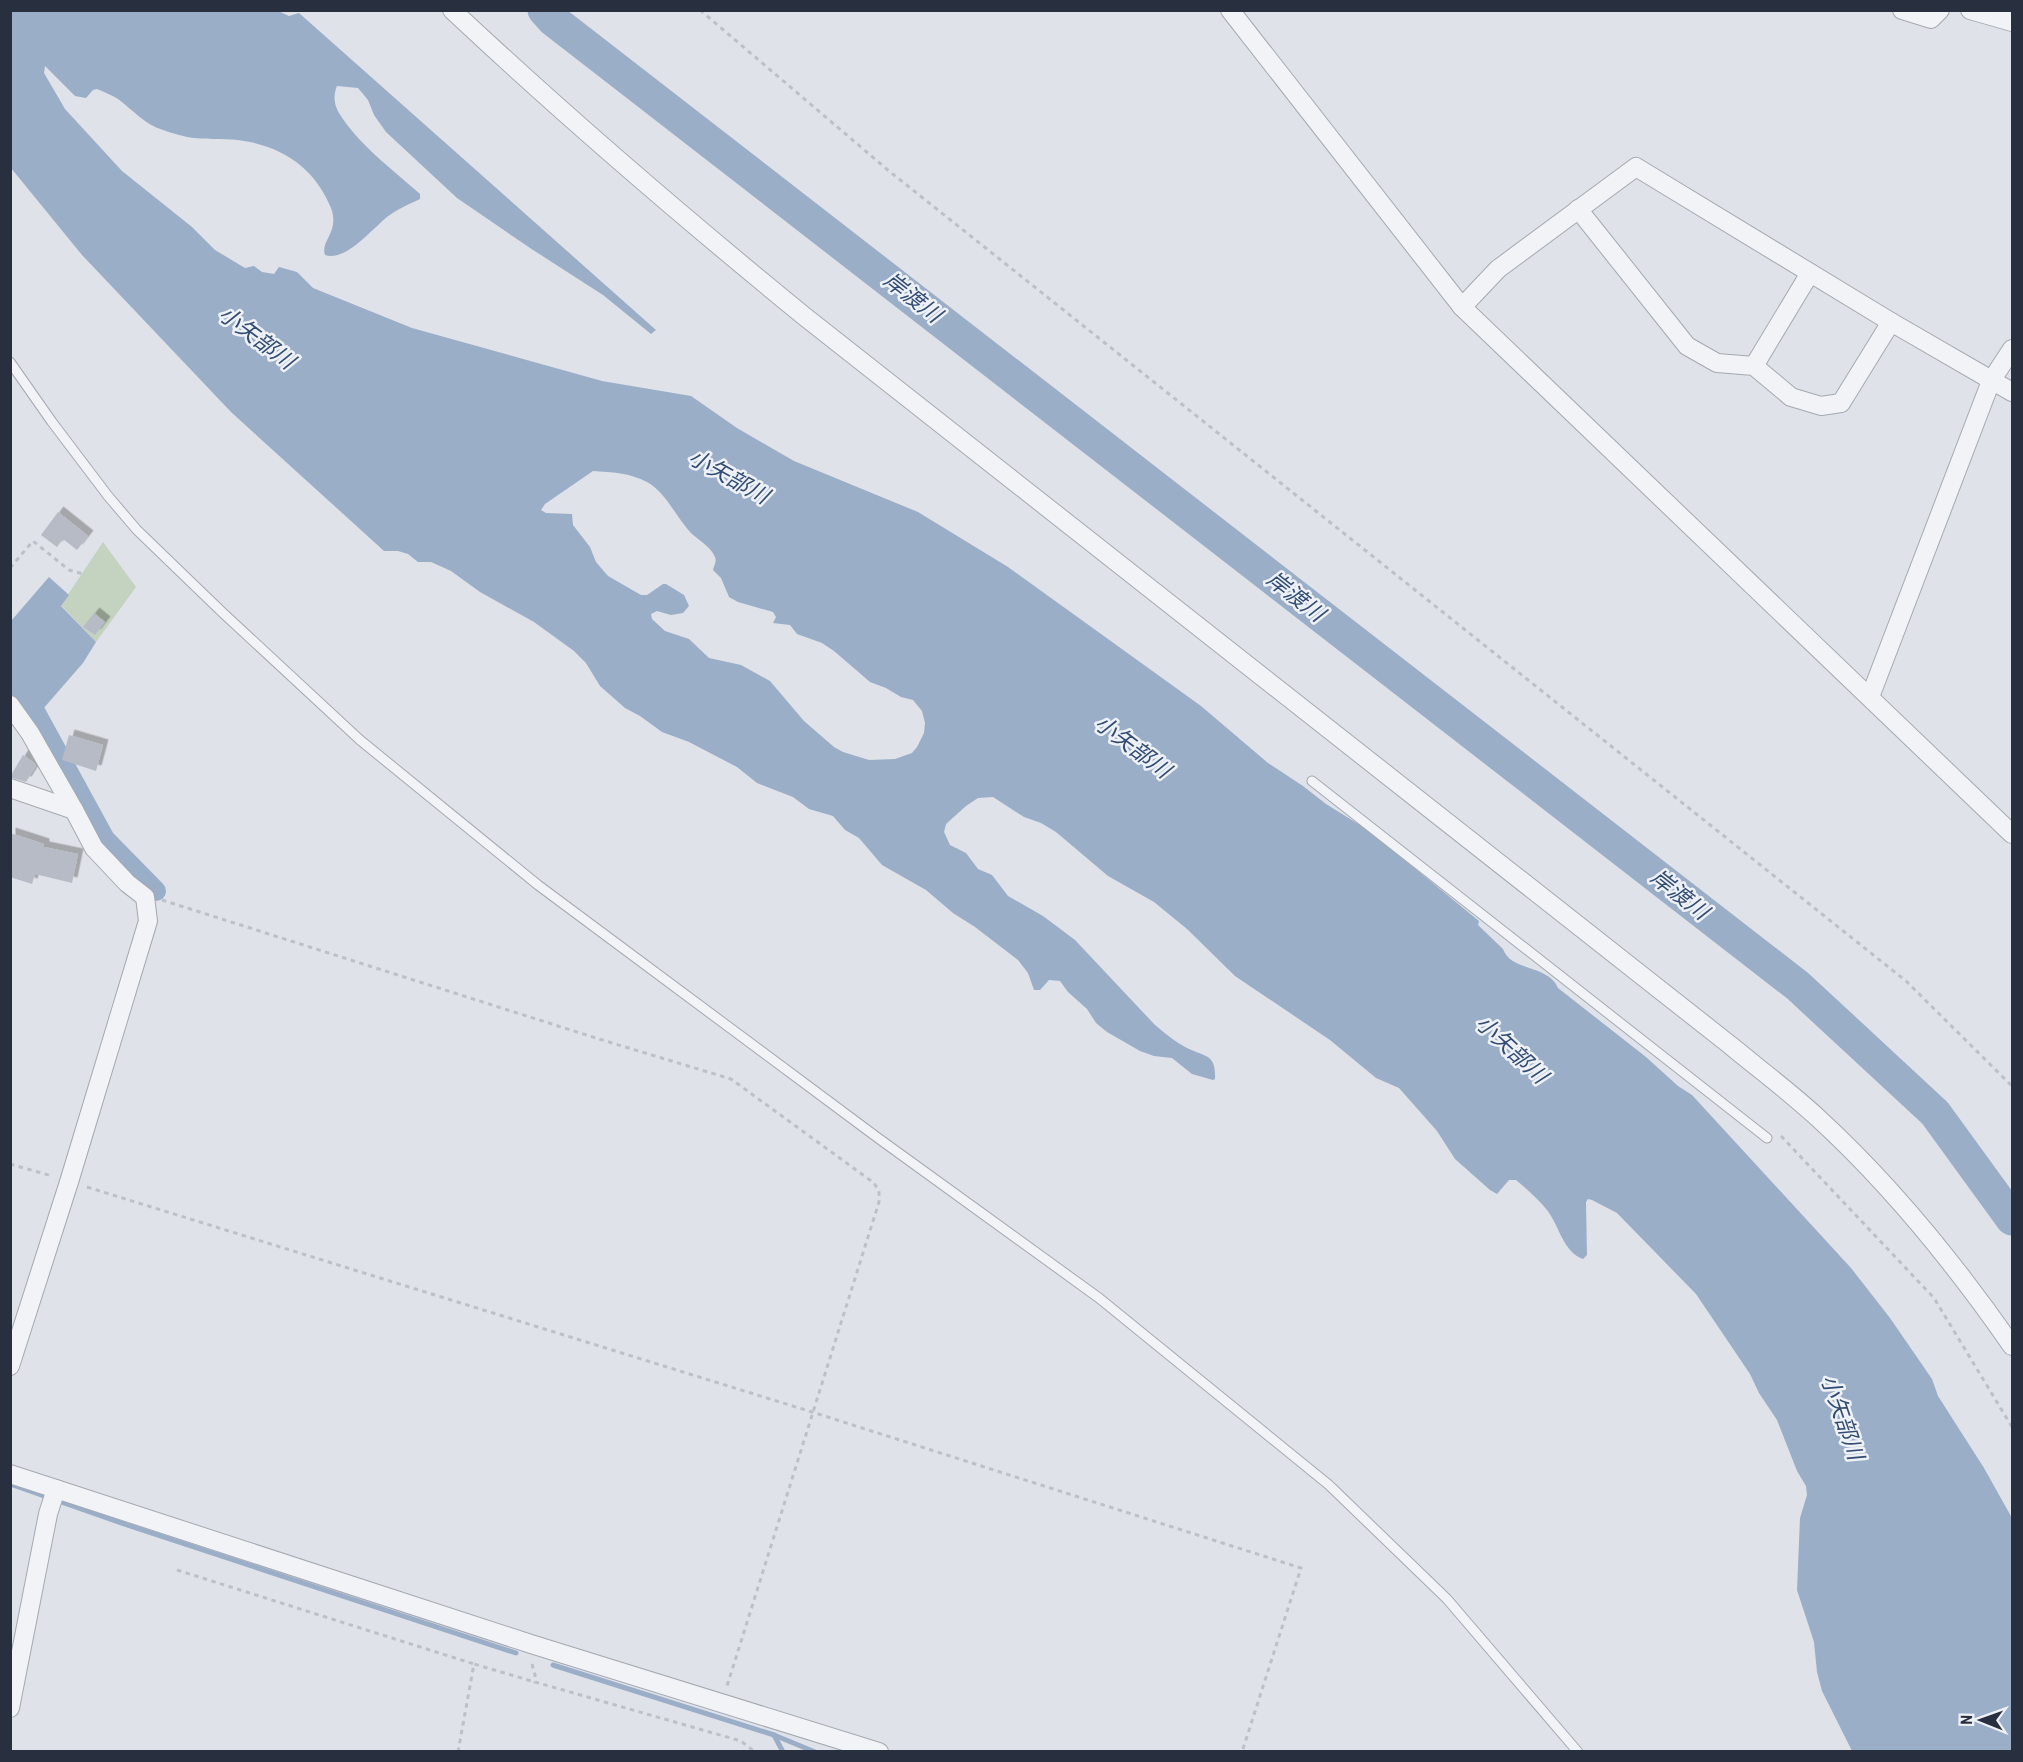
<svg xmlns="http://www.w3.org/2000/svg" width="2023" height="1762" font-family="'Roboto Condensed','Noto Sans JP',sans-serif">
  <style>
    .green { fill: #c4d2c0 }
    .water { fill: #9aaec8; fill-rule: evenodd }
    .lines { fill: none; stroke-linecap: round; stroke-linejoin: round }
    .stream { stroke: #9aaec8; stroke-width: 5 }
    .canal { stroke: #9aaec8; stroke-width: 20 }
    .river { stroke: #9aaec8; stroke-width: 33 }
    .building { fill: #b6bbc5; filter: url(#shadow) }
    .lane-casing { stroke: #a4a9b2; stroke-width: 11 }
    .street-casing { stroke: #a4a9b2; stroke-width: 20 }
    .path { stroke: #bdc0c6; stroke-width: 3; stroke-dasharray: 4.5 4.5; stroke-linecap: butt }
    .lane { stroke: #f2f3f6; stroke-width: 9 }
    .street { stroke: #f2f3f6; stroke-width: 18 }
    .labels { text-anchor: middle; stroke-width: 5; stroke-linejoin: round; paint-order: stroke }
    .water-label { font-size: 22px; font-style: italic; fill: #324c73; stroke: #eef1f6 }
  </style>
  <defs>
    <filter id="shadow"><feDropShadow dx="5.5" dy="-5.5" stdDeviation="0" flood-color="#0004"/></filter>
  </defs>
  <rect width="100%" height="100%" fill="#dfe2e8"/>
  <!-- green -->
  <polygon class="green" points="103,542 136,587 96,642 61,605"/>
  <!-- water -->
  <g class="water">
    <path d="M 276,10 L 289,16 L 299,13 L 656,330 L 651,334 L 603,295 L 530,248 L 457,198 L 386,132 L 374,115 L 368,100 L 358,88 L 337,86 C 333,95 334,105 339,113 C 359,145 392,169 420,194 L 420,199 C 409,204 396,210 387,217 C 372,229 346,262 325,255 C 320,241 340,232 331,208 C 316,170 284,147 244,141 C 228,138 211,140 194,138 C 184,137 172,133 163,130 C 144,124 133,110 118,99 C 112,95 104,92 97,89 L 93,90 L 86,98 L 75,96 L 45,66 L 44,73 L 65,109 L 122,171 L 192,227 L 215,250 L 245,268 L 254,266 L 262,272 L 274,274 L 279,267 L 297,272 L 313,288 L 412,328 L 602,381 L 691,396 L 737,428 L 794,461 L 918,512 L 1008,567 L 1201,706 L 1268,763 L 1303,786 L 1326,804 L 1368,830 L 1479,921 L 1478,925 L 1503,949 C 1511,972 1548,964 1558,988 L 1646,1057 L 1678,1086 L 1692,1095 L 1851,1268 L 1890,1318 L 1932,1379 L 1938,1396 L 1984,1468 L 2012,1518 L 2012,1751 L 1852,1751 L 1822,1691 L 1817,1672 L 1814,1642 L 1797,1590 L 1800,1518 L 1807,1495 L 1806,1486 L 1797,1471 L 1777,1420 L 1759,1393 L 1750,1374 L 1696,1294 L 1617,1213 L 1592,1200 L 1588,1199 L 1586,1202 L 1587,1255 L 1583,1259 C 1563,1252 1559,1225 1547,1210 C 1538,1199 1527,1189 1516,1180 L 1509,1180 L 1497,1194 L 1490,1190 L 1455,1159 L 1437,1131 L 1399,1088 L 1376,1078 L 1330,1040 L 1235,976 L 1187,929 L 1154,902 L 1108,876 L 1056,832 L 1041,823 L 1024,817 L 993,797 L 978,798 L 966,806 L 946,824 L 944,832 L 950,845 L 966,853 L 978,869 L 992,875 L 1008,896 L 1043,916 L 1075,940 L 1155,1025 C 1165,1033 1175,1042 1187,1048 C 1206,1057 1216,1054 1215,1079 L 1213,1080 L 1192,1074 L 1172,1058 L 1154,1056 L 1140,1051 L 1107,1032 L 1096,1023 L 1087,1009 L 1068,992 L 1060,981 L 1049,980 L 1040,990 L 1034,990 L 1028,973 L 1018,960 L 975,927 L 953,913 L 926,890 L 882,865 L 859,838 L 845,830 L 833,816 L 809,809 L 793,797 L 757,783 L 737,767 L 689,742 L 662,732 L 640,716 L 625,708 L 600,686 L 586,663 L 574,651 L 534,622 L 480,592 L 451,571 L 431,562 L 418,562 L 408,554 L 398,551 L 384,551 L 231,412 L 82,255 L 11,168 L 10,11 ZM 593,471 C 612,472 630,473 647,482 C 667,493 676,518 692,534 C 700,541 711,547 715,557 C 717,562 714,565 713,570 L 721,578 L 729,597 L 738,602 L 773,612 L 776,617 L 773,623 L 790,625 L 797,634 L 822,643 L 834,651 L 870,682 L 886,688 L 901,697 L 913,700 L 922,711 L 925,723 L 924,733 L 917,747 L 912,753 L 895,759 L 869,760 L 843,752 L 834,747 L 804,721 L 770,681 L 741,665 L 709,658 L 689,639 L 665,631 L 652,619 L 651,614 L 657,611 L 671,615 L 683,613 L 689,606 L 684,595 L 666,584 L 663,584 L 647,595 L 641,595 L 608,576 L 596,562 L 590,547 L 573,525 L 572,514 L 546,513 L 541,510 L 545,504 Z"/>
    <polygon points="49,577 69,595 61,606 96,642 83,663 36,717 11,687 11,621"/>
  </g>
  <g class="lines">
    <!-- stream -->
    <g class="stream">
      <polyline points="10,1484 130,1526 516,1653"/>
      <polyline points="553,1665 774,1735 815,1752"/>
      <polyline points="774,1735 783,1752"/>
    </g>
    <!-- canal -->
    <polyline class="canal" points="10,682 36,713 105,839 156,891"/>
    <!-- river -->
    <polyline class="river" points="544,10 553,20 1798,986 1935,1113 2012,1219"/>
  </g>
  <!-- building -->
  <g class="building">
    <polygon points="58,512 88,536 77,550 63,539 57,547 41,535"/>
    <polygon points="94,613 105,622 95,635 83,627"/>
    <polygon points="69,735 103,745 96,771 62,760"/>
    <polygon points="23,755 34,763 36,766 26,782 10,777"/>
    <polygon points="10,833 44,844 44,847 78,854 72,883 35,874 32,884 10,877"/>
  </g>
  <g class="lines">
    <!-- lane casing -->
    <g class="lane-casing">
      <g id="lane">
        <polyline points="10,362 52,422 108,496 137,530 223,613 360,740 538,885 878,1138 1099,1298 1329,1485 1447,1599 1578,1752"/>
        <polyline points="1312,781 1767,1138"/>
      </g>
    </g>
    <!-- street casing -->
    <g class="street-casing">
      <g id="street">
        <path d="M 452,10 C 566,117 684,218 804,316 L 1730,1045 C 1759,1069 1790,1092 1818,1118 C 1891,1185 1955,1264 2012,1346"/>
        <polyline points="1230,10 1462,307 2012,834"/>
        <polyline points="1902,10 1931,19 1940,10"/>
        <polyline points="1970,10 2012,22"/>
        <polyline points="1578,209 1687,346 1717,363 1754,366 1791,397 1821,406 1841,403 1891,322"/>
        <polyline points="1462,307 1498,269 1636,167 1891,322 2012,392"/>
        <polyline points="1754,366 1810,273"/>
        <polyline points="1870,697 1991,381 2012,349"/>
        <polyline points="10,705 30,733 74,810 94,848 127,883 145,897 148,921 69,1182 10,1366"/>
        <polyline points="10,788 74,810"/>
        <polyline points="10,1474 531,1644 879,1752"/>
        <polyline points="10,1708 48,1514 56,1489"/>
      </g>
    </g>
    <!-- path -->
    <g class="path">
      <polyline points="700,10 889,171 1906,981 2012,1086"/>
      <polyline points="10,568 33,541 69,570 83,574"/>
      <polyline points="162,900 599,1039 731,1079 874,1183 879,1191 879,1202 727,1686"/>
      <polyline points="1781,1136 1934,1298 2012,1427"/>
      <polyline points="10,1164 52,1176"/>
      <polyline points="87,1187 812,1412 1301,1568 1242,1752"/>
      <polyline points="177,1570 474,1664"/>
      <polyline points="532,1664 535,1675 535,1682 741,1741 755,1752"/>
      <polyline points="458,1752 474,1664 535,1682"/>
    </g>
    <!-- lane -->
    <use href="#lane" class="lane"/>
    <!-- street -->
    <use href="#street" class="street"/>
  </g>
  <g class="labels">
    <!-- water labels -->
    <g class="water-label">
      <text transform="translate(913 297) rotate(38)" y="8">岸渡川</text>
      <text transform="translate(257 337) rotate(37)" y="8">小矢部川</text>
      <text transform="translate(729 476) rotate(29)" y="8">小矢部川</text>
      <text transform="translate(1296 596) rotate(38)" y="8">岸渡川</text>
      <text transform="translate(1133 746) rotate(37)" y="8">小矢部川</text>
      <text transform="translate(1680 894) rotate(38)" y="8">岸渡川</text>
      <text transform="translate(1512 1049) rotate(43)" y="8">小矢部川</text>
      <text transform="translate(1843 1417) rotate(71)" y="8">小矢部川</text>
    </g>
  </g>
  <!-- border -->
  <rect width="2023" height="1762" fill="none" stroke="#282f3f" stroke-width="24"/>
  <!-- north arrow -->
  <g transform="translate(1981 1720) rotate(271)" stroke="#eef1f6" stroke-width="4.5" paint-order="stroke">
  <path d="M0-4.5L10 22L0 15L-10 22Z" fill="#282f3f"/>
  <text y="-9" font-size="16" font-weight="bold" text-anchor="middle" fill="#282f3f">N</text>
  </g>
</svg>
